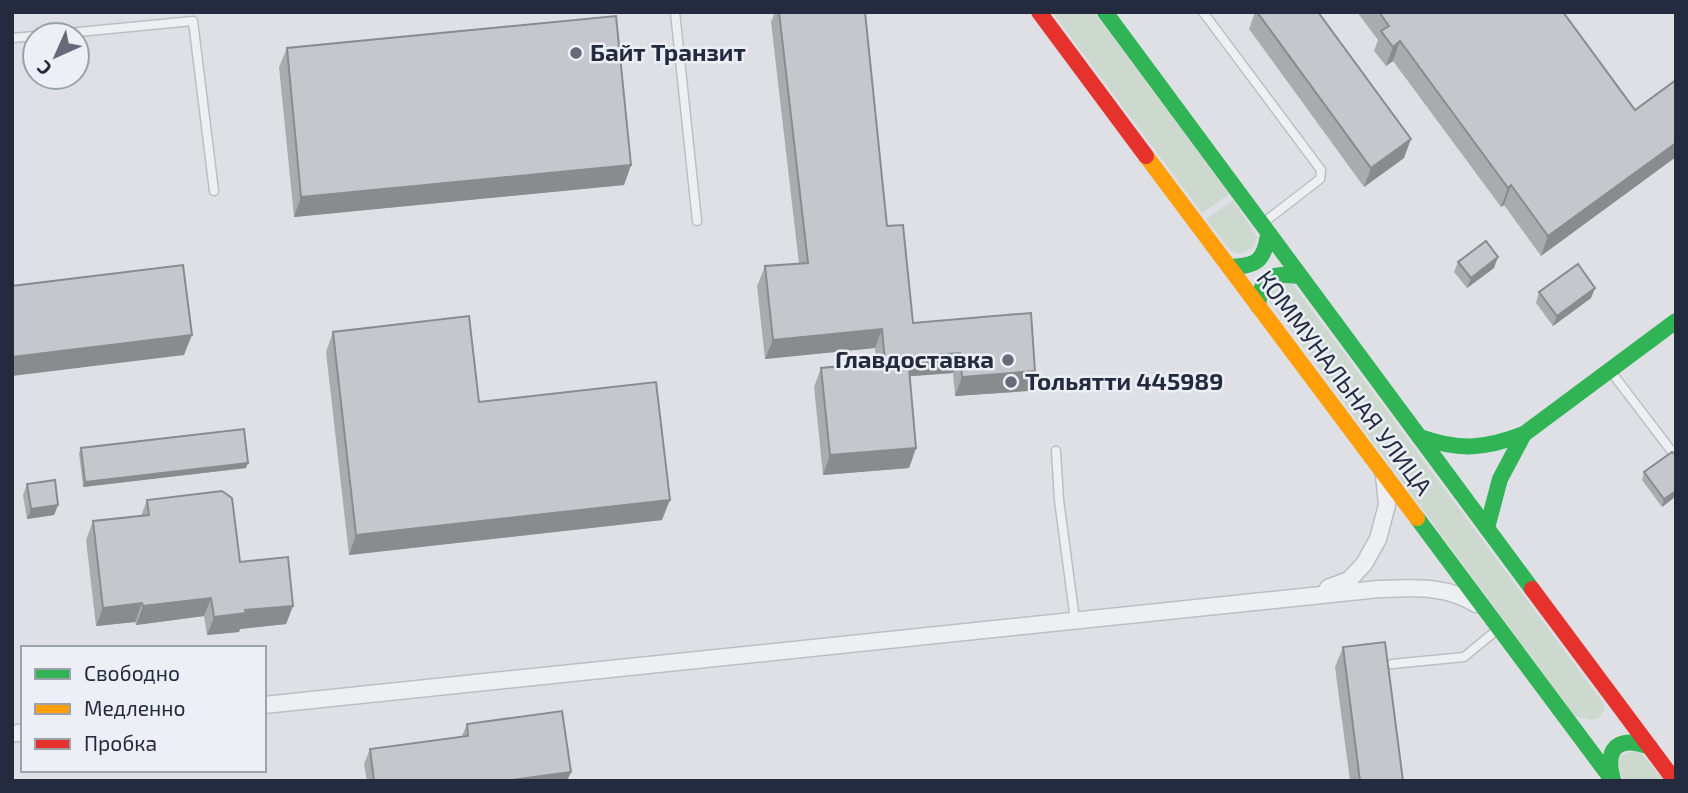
<svg xmlns="http://www.w3.org/2000/svg" width="1688" height="793" font-family="'Exo 2',sans-serif">
  <style>
    .green { fill: #cdd8cf }
    .lines { fill: none; stroke-linecap: round; stroke-linejoin: round }
    .lane-casing { stroke: #bdbec3; stroke-width: 11 }
    .street-casing { stroke: #bdbec3; stroke-width: 19 }
    .lane { stroke: #eeeff2; stroke-width: 8 }
    .street { stroke: #eeeff2; stroke-width: 16 }
    .fast { stroke: #30b455; stroke-width: 16 }
    .slow { stroke: #ff9f0a; stroke-width: 16 }
    .jam { stroke: #e5322d; stroke-width: 16 }
    .wall { fill: #a9abaf }
    .shaded-wall { fill: #8a8b8f }
    .building { fill: #c5c7cc; stroke: #8a8b8f; stroke-width: 2 }
    .poi-dot { fill: #666a79; stroke: #eceff5; stroke-width: 2.5 }
    .labels { text-anchor: middle; stroke-width: 5; stroke-linejoin: round; paint-order: stroke }
    .poi-label { font-size: 24px; font-weight: bold; fill: #252b3f; stroke: #eceff5; text-anchor: start }
    .street-label { font-size: 24px; fill: #252b3f; stroke: #eceff5 }
  </style>
  <rect width="100%" height="100%" fill="#dfe0e5"/>
  <!-- green -->
  <g class="green">
    <polygon points="1052,12 1094,12 1229,194 1202,213"/>
    <polygon points="1233,200 1257,237 1254,247 1240,254 1231,251 1206,219"/>
    <path d="M 1291,282 L 1604,704 L 1604,710 L 1599,718 L 1591,720 L 1575,716 L 1269,301 C 1270,286 1277,285 1291,282 Z"/>
    <polygon points="1638,749 1664,781 1624,781 1619,773 1616,758"/>
  </g>
  <g class="lines">
    <!-- lane casing -->
    <g class="lane-casing">
      <g id="lane">
        <polyline points="675,12 697,221"/>
        <polyline points="1203,12 1321,170 1320,179 1263,223"/>
        <polyline points="47,35 193,21 214,191"/>
        <polyline points="12,38 35,36"/>
        <polyline points="1612,373 1676,457"/>
        <polyline points="1056,451 1059,500 1075,620"/>
        <polyline points="1392,664 1464,657 1498,629"/>
      </g>
    </g>
    <!-- street casing -->
    <g class="street-casing">
      <g id="street">
        <polyline points="1328,588 1349,580 1364,564 1378,539 1387,505 1384,475"/>
        <path d="M 264,705 L 1379,589 C 1414,588 1446,585 1476,604"/>
        <polyline points="12,734 23,732"/>
      </g>
    </g>
    <!-- lane -->
    <use href="#lane" class="lane"/>
    <!-- street -->
    <use href="#street" class="street"/>
    <!-- fast -->
    <g class="fast">
      <polyline points="1105,12 1532,589"/>
      <path d="M 1229,267 C 1256,266 1264,262 1268,235"/>
      <path d="M 1258,306 C 1261,275 1271,273 1299,276"/>
      <path d="M 1420,437 C 1460,451 1484,449 1524,434 L 1676,321"/>
      <polyline points="1417,518 1613,781"/>
      <polyline points="1487,528 1500,479 1524,434"/>
      <path d="M 1613,780 C 1604,748 1618,735 1650,747"/>
    </g>
    <!-- slow -->
    <polyline class="slow" points="1146,156 1417,518"/>
    <!-- jam -->
    <g class="jam">
      <polyline points="1039,12 1146,156"/>
      <polyline points="1532,589 1675,781"/>
    </g>
  </g>
  <!-- wall -->
  <g class="wall">
    <polygon points="775,12 865,12 887,226 913,323 1035,371 1028,391 955,396 953,373 909,376 916,448 909,468 823,475 814,387 821,368 876,363 875,348 765,359 757,286 765,266 799,264 771,22"/>
    <polygon points="1255,12 1318,12 1404,158 1364,187 1249,29"/>
    <polygon points="1357,12 1563,12 1635,110 1541,256 1504,205 1501,207 1393,61 1386,66 1374,51 1378,40"/>
    <polygon points="287,48 631,165 624,185 294,217 279,67"/>
    <polygon points="1458,262 1494,268 1467,288 1454,272"/>
    <polygon points="1595,288 1591,298 1553,326 1536,303 1539,292"/>
    <polygon points="333,332 479,402 662,520 349,555 326,352"/>
    <polygon points="81,448 246,468 83,487 79,453"/>
    <polygon points="1644,472 1676,496 1662,507 1642,480"/>
    <polygon points="27,484 58,505 54,515 27,519 23,495"/>
    <polygon points="147,500 240,562 293,606 286,624 240,629 239,632 207,635 204,616 136,625 135,622 96,626 86,540 93,521 141,516"/>
    <polygon points="1343,647 1403,781 1350,781 1335,667"/>
    <polygon points="467,724 567,781 367,781 364,764 370,749 462,736"/>
  </g>
  <!-- shaded-wall -->
  <g class="shaded-wall">
    <polygon points="1400,41 1393,61 1386,66 1393,47"/>
    <polygon points="1411,139 1404,158 1364,187 1371,168"/>
    <polygon points="1676,143 1676,157 1541,256 1548,236"/>
    <polygon points="631,165 624,185 294,217 301,197"/>
    <polygon points="1511,185 1504,205 1501,207 1508,188"/>
    <polygon points="1498,257 1494,268 1467,288 1471,278"/>
    <polygon points="1595,288 1591,298 1553,326 1557,316"/>
    <polygon points="882,329 875,348 765,359 773,340"/>
    <polygon points="192,335 184,355 12,376 12,357"/>
    <polygon points="960,353 953,373 901,377 908,357"/>
    <polygon points="1035,371 1028,391 955,396 962,377"/>
    <polygon points="916,448 909,468 823,475 830,455"/>
    <polygon points="248,463 246,468 83,487 85,482"/>
    <polygon points="1676,491 1676,496 1662,507 1664,499"/>
    <polygon points="670,500 662,520 349,555 356,535"/>
    <polygon points="58,505 54,515 27,519 31,509"/>
    <polygon points="211,598 204,616 136,625 143,606"/>
    <polygon points="142,603 135,622 96,626 103,608"/>
    <polygon points="293,606 286,624 240,629 239,632 207,635 214,617 245,610"/>
    <polygon points="571,772 567,781 505,781"/>
  </g>
  <!-- building -->
  <g class="building">
    <polygon points="779,12 865,12 887,226 903,225 913,323 1031,313 1035,371 962,377 960,353 908,357 916,448 830,455 821,368 885,362 882,329 773,340 765,266 808,263"/>
    <polygon points="1257,12 1318,12 1411,139 1371,168"/>
    <polygon points="1379,12 1563,12 1635,110 1676,80 1676,143 1548,236 1511,185 1508,188 1400,41 1393,47 1381,31 1389,26"/>
    <polygon points="616,16 631,165 301,197 287,48"/>
    <polygon points="1486,241 1498,257 1471,278 1458,262"/>
    <polygon points="1578,264 1595,288 1557,316 1539,292"/>
    <polygon points="183,265 192,335 12,357 12,286"/>
    <polygon points="469,316 479,402 656,382 670,500 356,535 333,332"/>
    <polygon points="244,429 248,463 85,482 81,448"/>
    <polygon points="1672,452 1676,455 1676,491 1664,499 1644,472"/>
    <polygon points="55,480 58,505 31,509 27,484"/>
    <polygon points="222,491 232,498 240,562 288,557 293,606 245,610 246,613 214,617 211,598 143,606 142,603 103,608 93,521 149,515 147,500"/>
    <polygon points="1385,642 1403,781 1360,781 1343,647"/>
    <polygon points="562,711 571,772 505,781 374,781 370,749 468,736 467,724"/>
  </g>
  <!-- markers -->
  <g class="poi-dot">
    <circle cx="576" cy="53" r="7"/>
    <circle cx="1008" cy="360" r="7"/>
    <circle cx="1011" cy="382" r="7"/>
  </g>
  <g class="labels">
    <!-- poi labels -->
    <g class="poi-label">
      <text x="590" y="61">Байт Транзит</text>
      <text x="994" y="368" text-anchor="end">Главдоставка</text>
      <text x="1025" y="390">Тольятти 445989</text>
    </g>
    <!-- street labels -->
    <g class="street-label">
      <text transform="translate(1344 383) rotate(53)" y="8">КОММУНАЛЬНАЯ УЛИЦА</text>
    </g>
  </g>
  <!-- border -->
  <rect width="1688" height="793" fill="none" stroke="#252b3f" stroke-width="28"/>
  <!-- legend -->
  <rect x="21" y="646" width="245" height="126" fill="#eceff5" stroke="#9ca1ac" stroke-width="2"/>
  <rect x="35" y="669" width="35" height="10" fill="#30b455" stroke="#9ca1ac" stroke-width="2"/>
  <text x="84" y="681" font-size="21" fill="#252b3f">Свободно</text>
  <rect x="35" y="704" width="35" height="10" fill="#ff9f0a" stroke="#9ca1ac" stroke-width="2"/>
  <text x="84" y="716" font-size="21" fill="#252b3f">Медленно</text>
  <rect x="35" y="739" width="35" height="10" fill="#e5322d" stroke="#9ca1ac" stroke-width="2"/>
  <text x="84" y="751" font-size="21" fill="#252b3f">Пробка</text>
  <!-- north arrow -->
  <g transform="translate(56 56) rotate(225)"><circle r="33" fill="#eceff5" stroke="#9ca1ac" stroke-width="2"/>
  <path d="M0-5L12 26L0 18L-12 26Z" fill="#666a79"/>
  <text y="-10" font-size="19" font-weight="bold" text-anchor="middle" fill="#252b3f">С</text>
  </g>
</svg>
